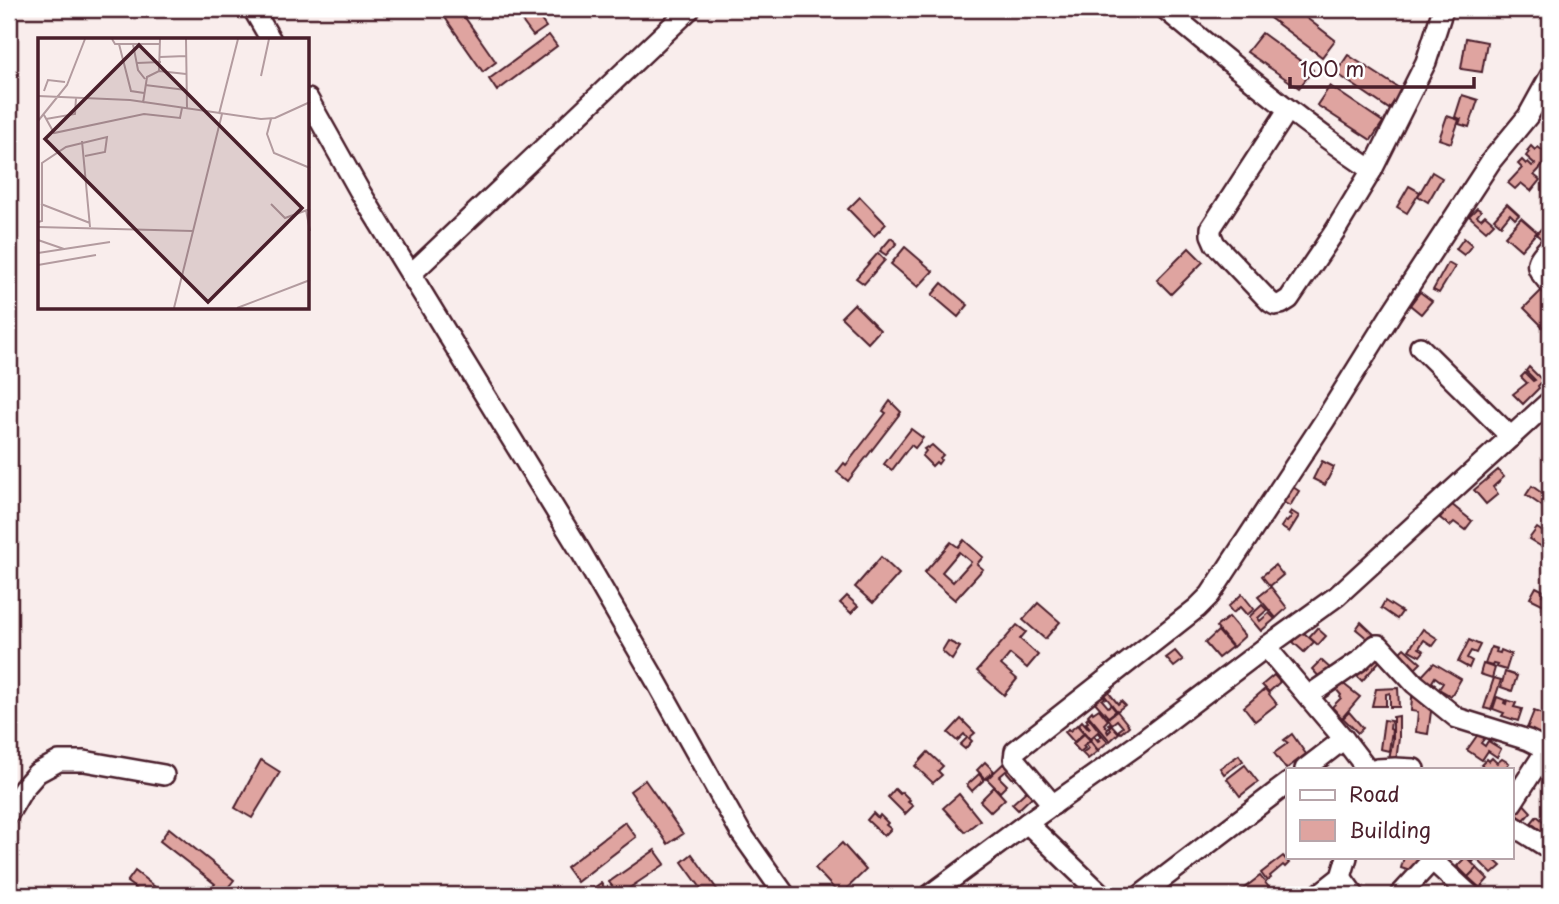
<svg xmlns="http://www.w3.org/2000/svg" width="1559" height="904" font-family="'Playpen Sans',sans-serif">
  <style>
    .building { fill: #dfa4a0; stroke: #4a1f2b; stroke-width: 2; fill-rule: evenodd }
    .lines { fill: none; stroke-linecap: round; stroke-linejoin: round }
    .minor-casing { stroke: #4a1f2b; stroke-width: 24 }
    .minor { stroke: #fff; stroke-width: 19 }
    .inset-road { fill: none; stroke: #b39b9f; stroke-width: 2 }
    .view { fill: #4a1f2b; fill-opacity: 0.15; stroke: #4a1f2b; stroke-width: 3.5 }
    .inset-edge { fill: none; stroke: #4a1f2b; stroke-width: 3.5 }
  </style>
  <rect width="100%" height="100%" fill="#f9edec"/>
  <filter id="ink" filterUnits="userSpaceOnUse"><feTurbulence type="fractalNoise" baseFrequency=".0143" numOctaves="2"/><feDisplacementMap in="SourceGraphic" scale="14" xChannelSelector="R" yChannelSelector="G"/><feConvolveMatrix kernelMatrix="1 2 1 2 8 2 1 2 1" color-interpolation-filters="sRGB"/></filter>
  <g filter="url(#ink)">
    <!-- building -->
    <g class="building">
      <polygon points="439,9 459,9 496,62 483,72"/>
      <polygon points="513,9 533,9 546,27 533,36"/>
      <polygon points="1277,9 1295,9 1335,40 1322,57 1270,18"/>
      <polygon points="1262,33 1313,70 1299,88 1247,52"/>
      <polygon points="549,35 557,46 497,91 489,79"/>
      <polygon points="1466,38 1487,42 1482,72 1461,69"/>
      <polygon points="1348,55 1402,90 1389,109 1336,73"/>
      <polygon points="1330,86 1383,122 1371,140 1317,105"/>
      <polygon points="1462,95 1478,100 1469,127 1459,124 1461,119 1455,117"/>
      <polygon points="1447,116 1459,120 1451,143 1439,139"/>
      <polygon points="1531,146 1535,150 1538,147 1547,154 1546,162 1534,175 1540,180 1531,191 1521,183 1515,189 1508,183 1522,168 1518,164 1522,160 1526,164 1528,162 1532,166 1535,164 1526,156 1529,152 1527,151"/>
      <polygon points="1432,172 1442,178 1428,202 1418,196"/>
      <polygon points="1409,186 1420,192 1407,213 1397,207"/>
      <polygon points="860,197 886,224 874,236 848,209"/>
      <polygon points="1507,204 1519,215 1515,219 1510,214 1501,225 1494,219"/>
      <polygon points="1477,208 1481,211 1477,216 1481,219 1485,215 1494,223 1486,231 1469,216"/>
      <polygon points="1521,218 1537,232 1521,250 1505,236"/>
      <polygon points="1547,223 1550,226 1550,240 1547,244 1536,234"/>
      <polygon points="891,238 897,243 886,255 880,251"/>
      <polygon points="1464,238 1472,245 1464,255 1456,249"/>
      <polygon points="905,247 933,271 918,287 891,264"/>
      <polygon points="1189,248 1203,262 1171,294 1157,280"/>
      <polygon points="878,253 885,260 864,284 856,278"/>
      <polygon points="1448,263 1455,267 1439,293 1433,290"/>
      <polygon points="942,283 968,305 958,317 932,295"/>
      <polygon points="1542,290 1550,299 1550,334 1524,308"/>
      <polygon points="1420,292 1432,301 1421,314 1410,305"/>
      <polygon points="854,304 880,330 868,343 841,317"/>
      <polygon points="1529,367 1543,381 1538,386 1539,388 1523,404 1513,394 1527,383 1521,377 1525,373 1533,381 1535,380 1526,371"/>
      <polygon points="890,401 901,412 848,481 837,472 844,463 846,465 886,413 883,411"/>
      <polygon points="911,429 923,438 915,448 911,445 892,470 884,464"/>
      <polygon points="932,445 943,455 940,458 941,460 938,464 936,462 932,466 922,456 926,451 924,449 927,447 928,448"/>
      <polygon points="1322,461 1334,467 1325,485 1313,479"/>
      <polygon points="1498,470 1504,477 1493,487 1498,494 1486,504 1474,490"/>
      <polygon points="1532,486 1550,499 1549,511 1526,495"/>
      <polygon points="1293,487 1299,491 1290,506 1283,502"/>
      <polygon points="1451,504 1472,521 1465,530 1454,522 1450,526 1440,518"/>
      <polygon points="1291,511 1299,516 1289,532 1281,527 1285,521 1287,522 1292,516 1289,514"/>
      <polygon points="1537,528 1549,536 1542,547 1529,539"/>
      <path d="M 964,540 L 983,557 L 977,564 L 983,569 L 955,600 L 924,573 L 951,542 L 958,547 ZM 959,552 L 971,562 L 953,582 L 942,572 Z"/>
      <polygon points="881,557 899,574 873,603 855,587"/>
      <polygon points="1275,565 1283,575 1270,586 1262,576"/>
      <polygon points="1271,587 1287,608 1276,618 1258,597"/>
      <polygon points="1536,587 1544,591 1542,595 1550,598 1550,608 1530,598"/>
      <polygon points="1242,594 1254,609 1247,615 1240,607 1233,613 1228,607"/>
      <polygon points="847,596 858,606 851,613 840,603"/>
      <polygon points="1385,601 1402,612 1397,619 1381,608"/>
      <polygon points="1038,603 1060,622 1045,639 1023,620"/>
      <polygon points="1262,605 1267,610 1258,618 1260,621 1269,613 1275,619 1261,631 1249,617"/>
      <polygon points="1229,617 1245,636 1233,647 1216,627"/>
      <polygon points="1361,622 1379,639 1369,640 1356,629"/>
      <polygon points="1017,625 1026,632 1020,639 1038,655 1027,668 1010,654 1001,665 1017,679 1004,695 977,671"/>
      <polygon points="1317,628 1326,636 1318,645 1309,637"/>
      <polygon points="1423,629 1438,639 1433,646 1424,640 1419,648 1424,651 1420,656 1409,650"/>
      <polygon points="1218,631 1232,647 1218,658 1205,643"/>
      <polygon points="1303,632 1314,642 1304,652 1293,642"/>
      <polygon points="1469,640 1480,645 1476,653 1471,651 1467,658 1472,661 1469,668 1458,662"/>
      <polygon points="948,641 960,647 952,660 942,651"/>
      <polygon points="1491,647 1497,649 1496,652 1500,653 1501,650 1511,654 1506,670 1496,667 1497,665 1493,664 1492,666 1485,664"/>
      <polygon points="1404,648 1421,663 1414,670 1397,655"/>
      <polygon points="1379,650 1385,655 1362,681 1356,675"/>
      <polygon points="1175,651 1183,660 1174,667 1166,658"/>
      <polygon points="1321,660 1332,670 1322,680 1312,669"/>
      <polygon points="1434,663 1461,679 1451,696 1439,689 1443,683 1435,677 1432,682 1435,684 1430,690 1418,680"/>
      <polygon points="1483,664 1495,668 1492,678 1480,674"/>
      <polygon points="1505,672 1517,676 1512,691 1501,687"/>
      <polygon points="1274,675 1280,682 1269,692 1262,685"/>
      <polygon points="1494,678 1501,680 1491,710 1484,708"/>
      <polygon points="1341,682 1360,697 1342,718 1332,707 1341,698 1340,697 1341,695 1335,688"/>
      <polygon points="1109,686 1112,690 1109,693 1118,704 1121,701 1125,705 1117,711 1102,692"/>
      <polygon points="1398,688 1399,707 1390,707 1390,693 1386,694 1386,706 1372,706 1376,689"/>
      <polygon points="1265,689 1277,704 1255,721 1244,707"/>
      <polygon points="1101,693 1105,698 1102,700 1108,707 1111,705 1116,711 1108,717 1093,700"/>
      <polygon points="1412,697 1424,698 1432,704 1428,734 1416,732 1418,712 1411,711"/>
      <polygon points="1497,697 1505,700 1504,703 1506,704 1507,700 1516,703 1514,707 1522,709 1518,721 1502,716 1504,713 1493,709"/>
      <polygon points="1099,709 1108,720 1104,724 1108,729 1107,731 1108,733 1111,730 1109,727 1110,726 1108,724 1110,723 1119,733 1110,741 1088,715 1092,711 1093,713"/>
      <polygon points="1117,711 1129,726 1121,733 1118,731 1123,727 1117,720 1112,724 1108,718"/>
      <polygon points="1534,711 1550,717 1542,738 1526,731"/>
      <polygon points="1349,712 1363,728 1358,733 1343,718"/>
      <polygon points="1399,716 1399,738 1396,761 1389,760 1393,739 1393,717"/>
      <polygon points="1088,717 1099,731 1090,739 1078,725 1082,721 1089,729 1090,728 1086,723 1088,722 1086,719"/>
      <polygon points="961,719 975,733 969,738 972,741 965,749 960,745 967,738 964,734 957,741 948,733"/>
      <polygon points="1384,720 1391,721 1390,729 1392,730 1389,751 1380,749"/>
      <polygon points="1077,725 1084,733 1074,742 1065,732 1068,729 1070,731"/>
      <polygon points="1481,730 1496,737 1495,742 1485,738 1481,743 1485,746 1488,741 1501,749 1497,757 1488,751 1482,760 1467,750"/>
      <polygon points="1100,732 1108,742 1098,750 1090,740 1094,736 1098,741 1100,740 1098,738 1101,736 1098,733"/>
      <polygon points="1084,734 1090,740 1083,746 1085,748 1080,752 1073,744"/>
      <polygon points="1292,734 1306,754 1286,769 1274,753 1288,743 1284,740"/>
      <polygon points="1090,741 1098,751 1088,759 1082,753 1089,748 1086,744"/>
      <polygon points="928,752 943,766 938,771 942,775 933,783 915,766"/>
      <polygon points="1239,755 1243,761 1224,774 1220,768"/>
      <polygon points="1492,758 1497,763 1502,759 1509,763 1505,769 1486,769 1481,765 1487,759 1489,761"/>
      <polygon points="261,760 280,772 252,818 235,808"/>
      <polygon points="1007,760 1020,773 1013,779 1006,771 999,777 1007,785 1000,792 987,779"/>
      <polygon points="985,762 994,771 985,779 977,770"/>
      <polygon points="1245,765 1258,782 1240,796 1227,779"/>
      <polygon points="979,774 984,780 972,791 967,785"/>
      <polygon points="645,780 683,834 668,844 630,791"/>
      <polygon points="1032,786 1037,792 1018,810 1012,804"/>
      <polygon points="994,787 1005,799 991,812 980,801"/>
      <polygon points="895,789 900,794 902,792 910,800 908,802 913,806 905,814 888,797"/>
      <polygon points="959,794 980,820 965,832 943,808"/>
      <polygon points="1520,800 1531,812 1524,820 1512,814"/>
      <polygon points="873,813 878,818 880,815 888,823 886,825 891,829 884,836 867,820"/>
      <polygon points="1537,816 1549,826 1544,833 1531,823"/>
      <polygon points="625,822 636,837 577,882 566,867"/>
      <polygon points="169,828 234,880 222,895 206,895 215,884 160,841"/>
      <polygon points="842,843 866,870 840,895 815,868"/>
      <polygon points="655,850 665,864 619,895 609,882"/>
      <polygon points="692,854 721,895 706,895 682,862"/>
      <polygon points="1283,856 1289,863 1285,867 1283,865 1270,876 1271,878 1267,881 1261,873"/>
      <polygon points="1404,857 1418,857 1413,872 1401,868"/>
      <polygon points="1466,857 1477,868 1468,877 1457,866"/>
      <polygon points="1468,857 1491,857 1501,866 1492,874 1476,858 1473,862"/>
      <polygon points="1477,868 1488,879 1480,888 1468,877"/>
      <polygon points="135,871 165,895 144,895 127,882"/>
      <polygon points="1260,876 1275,895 1248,895 1243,889"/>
      <polygon points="601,883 609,895 584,895"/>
    </g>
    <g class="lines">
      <!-- minor casing -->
      <g class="minor-casing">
        <g id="minor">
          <polyline points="253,9 271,40"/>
          <path d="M 1165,9 C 1233,65 1299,121 1372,170"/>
          <polyline points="308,99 359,190 581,552 656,681 741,833 785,895"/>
          <polyline points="1288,110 1211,228 1211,235 1215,244 1270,302 1275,305 1281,304 1289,299 1335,231 1372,170 1426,62 1443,9"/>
          <path d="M 1550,246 C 1533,264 1534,266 1550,284"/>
          <polyline points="411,274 690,9"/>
          <polyline points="1420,347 1511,437"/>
          <polyline points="1266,647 1344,739 1367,769"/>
          <polyline points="1308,696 1359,661 1376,645 1379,645 1415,684 1457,718 1528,740 1550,751"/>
          <polyline points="1305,769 1344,739"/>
          <polyline points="1377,769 1395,768 1414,769"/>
          <polyline points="1512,803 1547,749"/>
          <polyline points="1053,805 1014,759 1015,751 1197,608 1210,595 1325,420 1391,314 1491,161 1528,116 1550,76"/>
          <polyline points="9,813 23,789 37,773 59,761 84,761 164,775"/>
          <polyline points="1027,823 1102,895"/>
          <polyline points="1512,825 1550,849"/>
          <polyline points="1432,860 1470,895"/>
          <polyline points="1341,877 1354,895"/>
          <polyline points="930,895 1027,823 1137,745 1266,647 1337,596 1550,401"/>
          <polyline points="1141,895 1288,783"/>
          <polyline points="1318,895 1341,877 1347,857"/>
          <polyline points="1400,895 1435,857"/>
        </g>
      </g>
      <!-- minor -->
      <use href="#minor" class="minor"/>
    </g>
  </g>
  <!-- overview -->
  <g transform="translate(38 38)">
    <rect width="271" height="271" fill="#f9edec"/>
    <path class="inset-road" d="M 74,1 L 77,6 L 122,6M 148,1 L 149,71M 81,6 L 93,53 L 106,55M 95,6 L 100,32 L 107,41M 122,19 L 148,18M 99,25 L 123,24M 121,33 L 122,1M 223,38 L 231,1M 107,47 L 148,52M 6,53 L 10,42 L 27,44M 0,58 L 92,62 L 223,81 L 237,80 L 272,64M 105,65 L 109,39 L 121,33 L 148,36M 181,76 L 200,1M 6,77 L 16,95 L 106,76 L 142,80 L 144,70M 8,81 L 37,76 L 38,60M 233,81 L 229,96 L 236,115 L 272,130M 0,83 L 29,47 L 47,1M 44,103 L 52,189M 3,166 L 52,185M 233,166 L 247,180 L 272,171M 268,172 L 272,193M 0,184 L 4,183 L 4,125 L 28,109 L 69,99 L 67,114 L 47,118M 0,189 L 155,193M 0,202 L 26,211M 0,215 L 72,204M 0,227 L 58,217M 136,270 L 184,76M 199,270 L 272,242"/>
    <path class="view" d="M 101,7 L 264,170 L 170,264 L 7,101 Z"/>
    <rect width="271" height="271" class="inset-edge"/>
  </g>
  <!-- margin -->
  <rect width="1559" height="904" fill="none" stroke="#fff" stroke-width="35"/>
  <rect x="18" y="18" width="1524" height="869" fill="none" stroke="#4a1f2b" stroke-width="2.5" filter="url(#ink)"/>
  <!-- legend -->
  <rect x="1286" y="768" width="228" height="91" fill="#ffffff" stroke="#b7a5aa" stroke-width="2"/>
  <rect x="1300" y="790" width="35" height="10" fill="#ffffff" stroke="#b7a5aa" stroke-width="2"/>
  <text x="1349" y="802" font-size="21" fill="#4a1f2b">Road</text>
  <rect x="1300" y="820" width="35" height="21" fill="#dfa4a0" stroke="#b7a5aa" stroke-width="2"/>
  <text x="1349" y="838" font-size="21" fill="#4a1f2b">Building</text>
  <!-- scale -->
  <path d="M1290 77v10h184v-10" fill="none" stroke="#4a1f2b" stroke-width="3.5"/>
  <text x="1300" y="77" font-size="21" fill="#4a1f2b" stroke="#ffffff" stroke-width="5" paint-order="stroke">100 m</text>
</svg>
